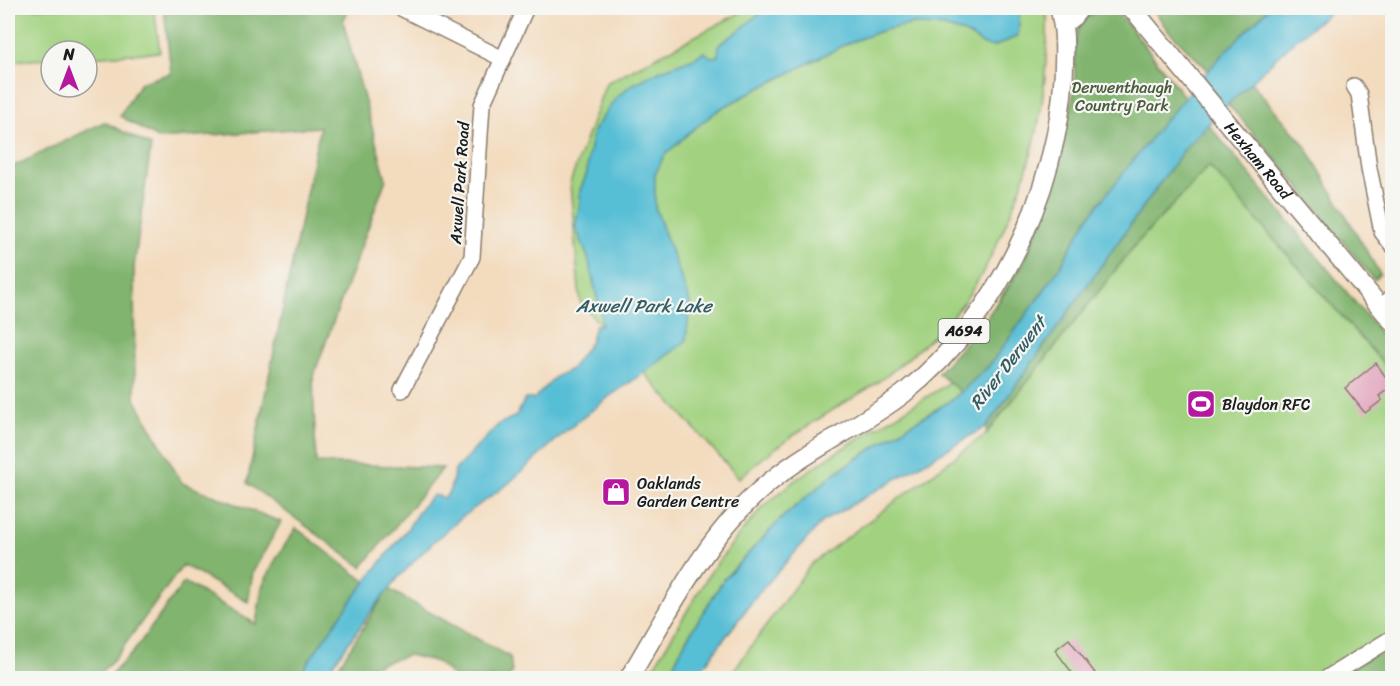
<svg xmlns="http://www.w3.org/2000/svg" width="1400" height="686" font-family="Sriracha,sans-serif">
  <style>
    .green { fill: #a2d280; stroke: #5f774e; stroke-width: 1.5 }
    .forest { fill: #81b46e; stroke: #4e6845; stroke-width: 1.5 }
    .water { fill: #57bed5; stroke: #3a6d78; stroke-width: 1.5 }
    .building { fill: #e1a1bb }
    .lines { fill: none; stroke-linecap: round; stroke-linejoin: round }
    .minor-casing { stroke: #887c6d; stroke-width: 18 }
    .major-casing { stroke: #887c6d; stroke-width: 21 }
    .minor { stroke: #fff; stroke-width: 15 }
    .major { stroke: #fff; stroke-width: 18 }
    .labels { text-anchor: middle; stroke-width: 4.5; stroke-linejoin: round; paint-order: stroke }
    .shield { fill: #f6f6f2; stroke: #5d5d5c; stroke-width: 1.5 }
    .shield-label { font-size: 15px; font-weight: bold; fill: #1c1c1c }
    .park-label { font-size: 16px; fill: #4b5c3f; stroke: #f6f6f2 }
    .street-label { font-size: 16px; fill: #1c1c1c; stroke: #f6f6f2 }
    .poi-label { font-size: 16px; fill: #1c1c1c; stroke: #f6f6f2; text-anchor: start }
    .water-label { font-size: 18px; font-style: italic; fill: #345d66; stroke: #f6f6f2 }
  </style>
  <rect width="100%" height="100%" fill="#f6f6f2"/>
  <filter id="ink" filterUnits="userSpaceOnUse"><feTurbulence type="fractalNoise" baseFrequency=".0167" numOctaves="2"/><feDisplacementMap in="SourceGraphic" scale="12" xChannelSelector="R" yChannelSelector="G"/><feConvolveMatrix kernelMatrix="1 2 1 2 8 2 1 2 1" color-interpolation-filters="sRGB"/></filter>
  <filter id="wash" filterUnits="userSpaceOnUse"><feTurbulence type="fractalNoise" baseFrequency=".008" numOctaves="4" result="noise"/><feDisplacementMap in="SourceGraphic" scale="24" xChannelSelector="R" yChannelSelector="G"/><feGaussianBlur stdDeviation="1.35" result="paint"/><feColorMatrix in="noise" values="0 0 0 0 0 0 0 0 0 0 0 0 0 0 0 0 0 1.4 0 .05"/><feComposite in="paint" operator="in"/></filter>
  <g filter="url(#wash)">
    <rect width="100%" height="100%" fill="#f3dbbe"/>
    <!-- green -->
    <g class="green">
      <polygon points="8,8 154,8 160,52 87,57 87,51 51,51 51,59 8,61"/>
      <path d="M 749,8 L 1047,8 C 1049,94 1037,158 1000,237 C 989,262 976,287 959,308 C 939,333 913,354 889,374 C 874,386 855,396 839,406 C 804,428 770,450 739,478 L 580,302 L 570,183 L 606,83 Z"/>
      <polygon points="1103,10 1113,11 1125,20 1185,98 1161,125 989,366 952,400 903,429 835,473 783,517 724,579 686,640 667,678 647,678 711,571 739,535 765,505 798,478 832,455 943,387 967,365 986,319 1021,265 1050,194 1074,93 1077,31 1083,20 1091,13"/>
      <polygon points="1209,166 1392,373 1392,678 728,678 811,564 986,434 1136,244"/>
    </g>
    <!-- forest -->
    <g class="forest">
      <polygon points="164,8 350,8 343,21 386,179 313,377 316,463 443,468 362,567 247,483 320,127 159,139 120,116 140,83 171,73"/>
      <polygon points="1153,8 1269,8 1209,71 1166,28"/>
      <path d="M 1103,10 L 1113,11 L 1125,20 L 1185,98 L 1088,218 L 1057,272 L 1003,348 L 989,366 L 961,392 L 938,373 C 968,339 1001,305 1022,265 C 1042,226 1053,182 1062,140 C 1066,124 1072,107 1074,91 C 1078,60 1064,19 1103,10 Z"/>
      <polygon points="1251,82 1306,147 1380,274 1374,280 1301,189 1228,104"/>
      <polygon points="104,122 151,146 134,267 135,399 182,483 281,522 253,572 248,602 183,565 113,661 94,678 8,678 8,169"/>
      <polygon points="1208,124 1392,347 1392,373 1209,166 1136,244 986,434 987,426 1185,148"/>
      <polygon points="296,528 366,582 298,678 108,678 134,651 184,582 256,624 262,587 277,557"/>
      <polygon points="388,589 510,657 512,673 507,678 455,678 437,662 409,655 365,668 358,678 331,678"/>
      <polygon points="1392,642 1392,678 1337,678"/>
    </g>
    <!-- water -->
    <g class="water">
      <path d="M 766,8 L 1020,8 L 1018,36 L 994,47 L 984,45 L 967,34 L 944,27 L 914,24 L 884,30 L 848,43 L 756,90 L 720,109 L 690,132 L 664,156 L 655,175 L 655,207 L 690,302 L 686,341 L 644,373 L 610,396 L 566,431 L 508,484 L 462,517 L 432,543 L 397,579 L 370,613 L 323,678 L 298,678 C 330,627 367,579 405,532 C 415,519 420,505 434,495 L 445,498 L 450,490 L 455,470 L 499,424 L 516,416 L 525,399 L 534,399 L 555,377 L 571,369 L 591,341 L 595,325 L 601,325 L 601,315 L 588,258 L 575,226 L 580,203 L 580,190 L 587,173 L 588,158 L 593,131 L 616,98 L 630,86 L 659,71 L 694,58 L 704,52 L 711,57 L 718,56 L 719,45 L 741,29 Z"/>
      <polygon points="1269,8 1335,8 1295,40 1228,104 1185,148 987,426 822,522 757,595 695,678 667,678 686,640 724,579 783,517 835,473 903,429 952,400 989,366 1057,272 1088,218 1161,125 1221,56"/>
    </g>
    <g id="blocks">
      <!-- building -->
      <g class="building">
        <polygon points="1376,363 1392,386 1379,396 1382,400 1365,413 1345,388"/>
        <polygon points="1069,639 1095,673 1087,678 1076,678 1055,650"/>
      </g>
    </g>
  </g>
  <g filter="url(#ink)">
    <use href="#blocks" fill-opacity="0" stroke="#887c6d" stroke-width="1.5"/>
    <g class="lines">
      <!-- minor casing -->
      <g class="minor-casing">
        <g id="minor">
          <polyline points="401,8 503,59"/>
          <polyline points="1354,86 1359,94 1369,168 1382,232 1392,245"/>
          <polyline points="1381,307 1392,297"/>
          <polyline points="402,390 472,257 482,105 526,8"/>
          <polyline points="1327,678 1392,638"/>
        </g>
      </g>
      <!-- major casing -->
      <g class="major-casing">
        <g id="major">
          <path id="s1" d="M 1129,8 L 1136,13 L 1392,321"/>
          <polyline points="1071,19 1080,8"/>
          <path d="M 629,678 C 667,615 702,543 757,493 C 802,451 856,430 903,394 C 1005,314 1069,168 1064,39 C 1064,28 1061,18 1060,8"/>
        </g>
      </g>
      <!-- minor -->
      <use href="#minor" class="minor"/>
      <!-- major -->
      <use href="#major" class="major"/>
    </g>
  </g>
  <!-- icons -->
  <defs>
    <g id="stadium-square" transform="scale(1.5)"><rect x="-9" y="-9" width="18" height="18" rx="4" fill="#b5179e" stroke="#f6f6f2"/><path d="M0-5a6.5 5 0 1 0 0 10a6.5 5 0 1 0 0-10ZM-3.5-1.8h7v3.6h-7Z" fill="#fff"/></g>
    <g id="shop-square" transform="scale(1.5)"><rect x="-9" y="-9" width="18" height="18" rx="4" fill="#b5179e" stroke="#f6f6f2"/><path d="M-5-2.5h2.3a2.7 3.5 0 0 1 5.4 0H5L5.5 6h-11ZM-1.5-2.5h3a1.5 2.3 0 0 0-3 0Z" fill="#fff"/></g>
  </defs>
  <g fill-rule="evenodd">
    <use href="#stadium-square" x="1201" y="404"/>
    <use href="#shop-square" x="616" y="492"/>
  </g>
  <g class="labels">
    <!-- shield labels -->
    <rect class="shield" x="938.5" y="319" width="51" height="24" rx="4.5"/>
    <g class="shield-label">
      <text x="964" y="336">A694</text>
    </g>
    <!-- park labels -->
    <g class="park-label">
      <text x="1122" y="93">Derwenthaugh<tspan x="1122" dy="18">Country Park</tspan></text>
    </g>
    <!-- street labels -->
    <g class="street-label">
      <text dy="6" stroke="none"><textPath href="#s1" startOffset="200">Hexham Road</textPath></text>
      <text transform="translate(459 183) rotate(-86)" y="6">Axwell Park Road</text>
    </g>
    <!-- poi labels -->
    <g class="poi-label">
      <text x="1222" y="410">Blaydon RFC</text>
      <text x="637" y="489">Oaklands<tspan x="637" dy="18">Garden Centre</tspan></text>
    </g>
    <!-- water labels -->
    <g class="water-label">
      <text x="644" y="312">Axwell Park Lake</text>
      <text transform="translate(1008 363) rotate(-52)" y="6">River Derwent</text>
    </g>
  </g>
  <!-- margin -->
  <rect width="1400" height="686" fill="none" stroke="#f6f6f2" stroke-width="30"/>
  <!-- north arrow -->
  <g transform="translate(69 69)"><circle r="28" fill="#f6f6f2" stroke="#9f9f9c" stroke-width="1.5"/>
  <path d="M0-4.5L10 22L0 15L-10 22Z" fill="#b5179e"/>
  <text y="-9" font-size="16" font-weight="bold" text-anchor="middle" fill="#1c1c1c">N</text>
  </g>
</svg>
